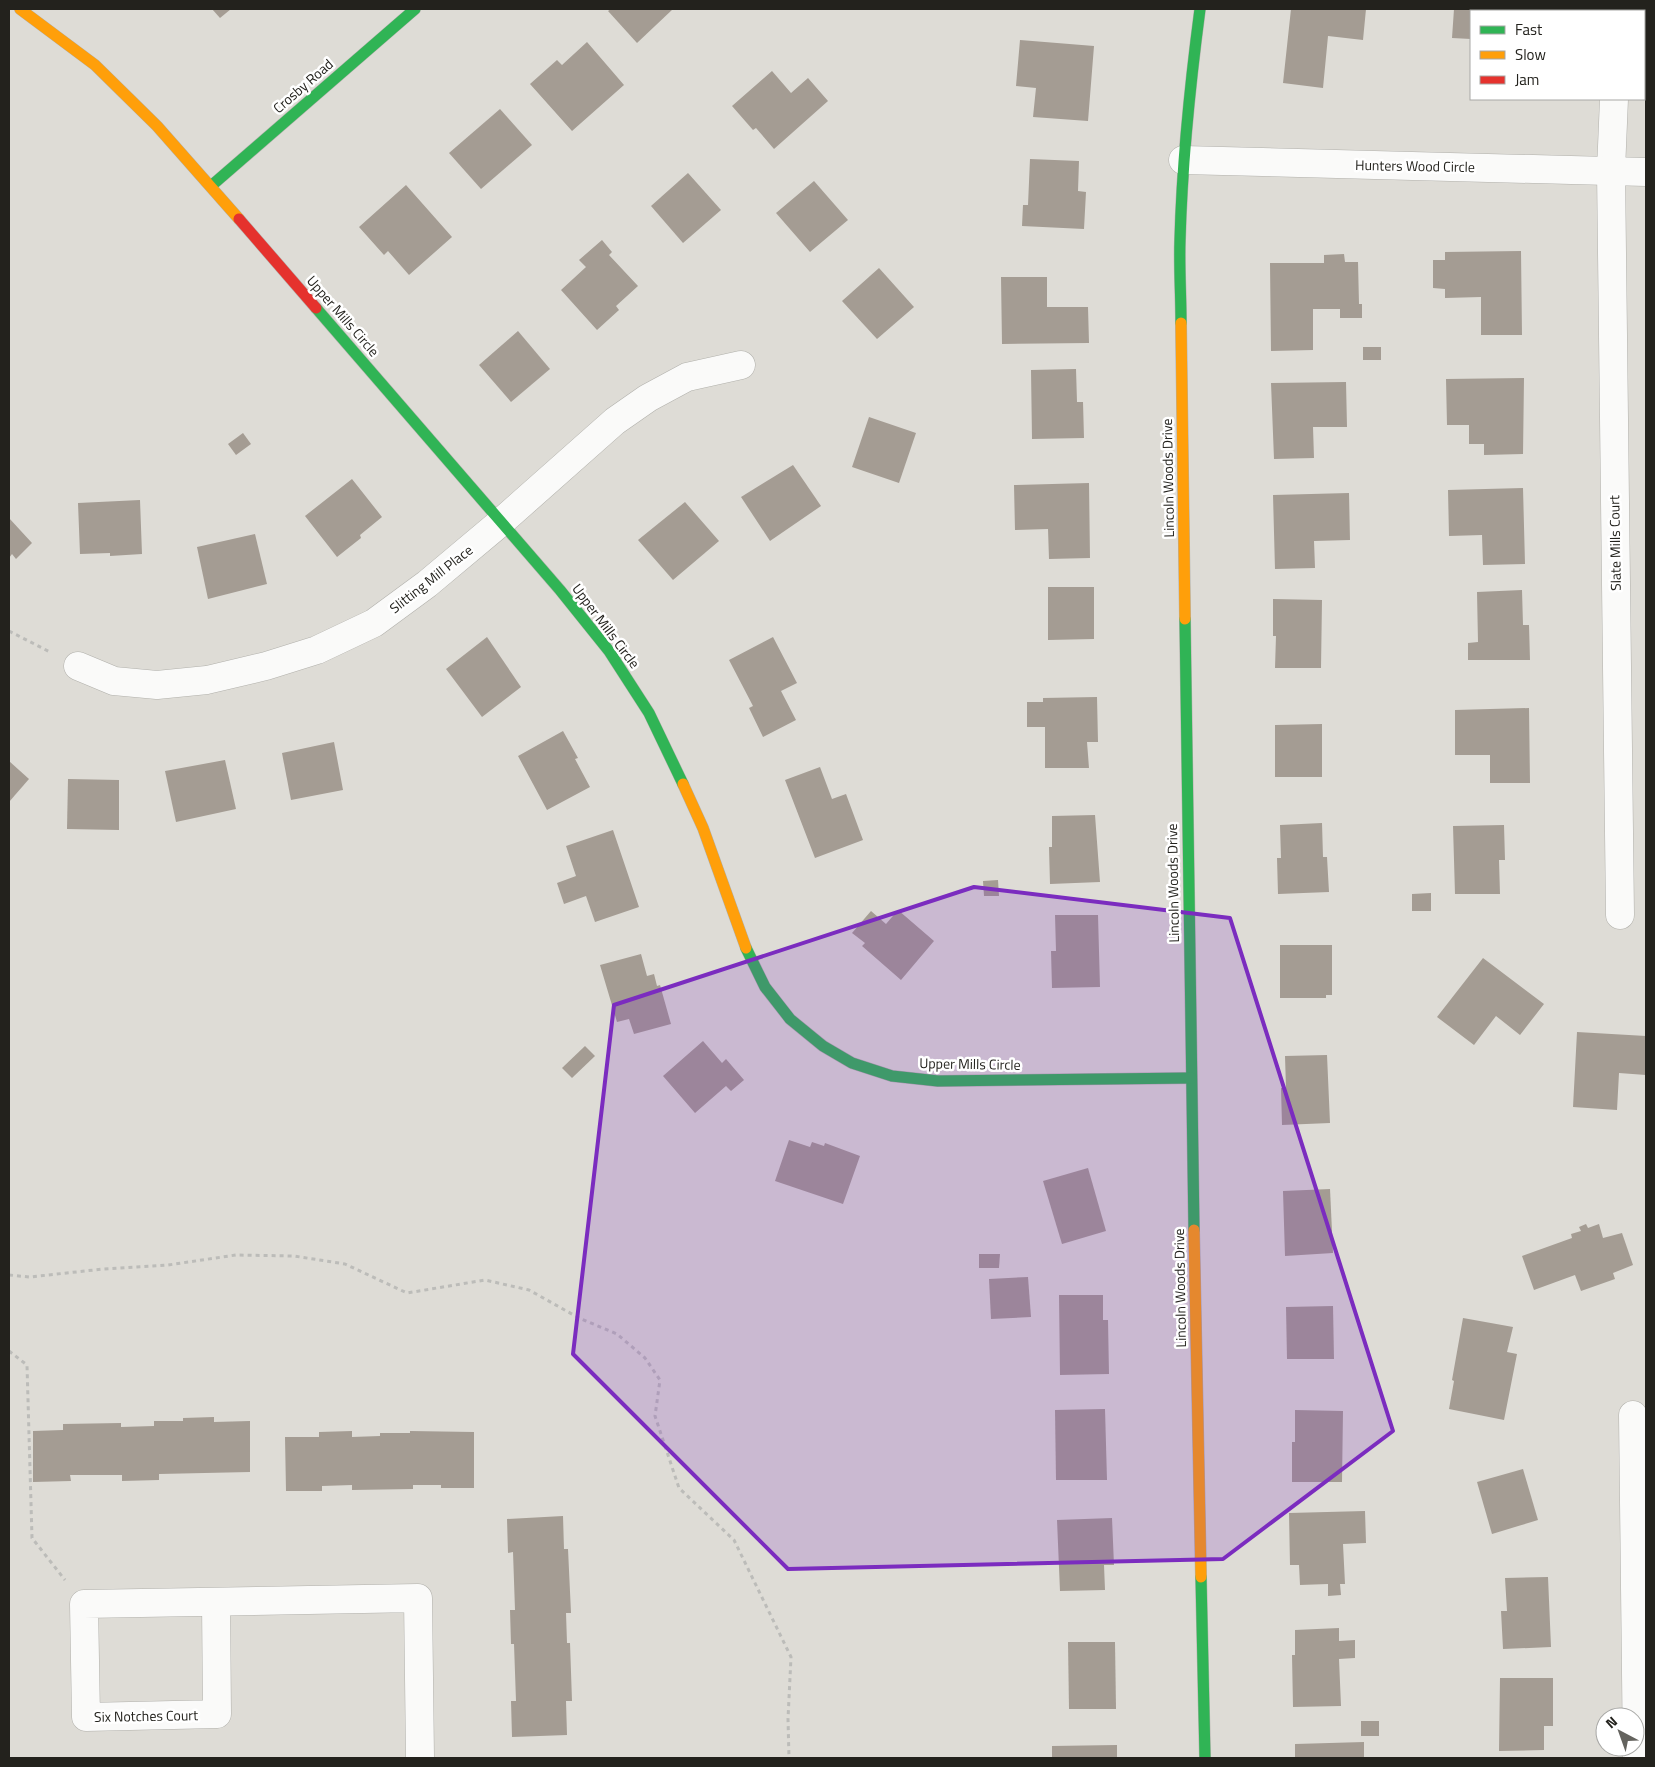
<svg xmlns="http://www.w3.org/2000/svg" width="1655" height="1767" font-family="'Titillium Web',sans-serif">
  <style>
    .building { fill: #a49c93 }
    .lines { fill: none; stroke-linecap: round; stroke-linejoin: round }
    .street-casing { stroke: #b1b0ab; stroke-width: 29 }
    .fast-casing { stroke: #b1b0ab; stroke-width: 12 }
    .slow-casing { stroke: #b1b0ab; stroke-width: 12 }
    .jam-casing { stroke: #b1b0ab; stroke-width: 12 }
    .path { stroke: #bcbcb9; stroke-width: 3; stroke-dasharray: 4 4; stroke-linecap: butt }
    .street { stroke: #fafaf9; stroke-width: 28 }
    .fast { stroke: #30b455; stroke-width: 11 }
    .slow { stroke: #ff9f0a; stroke-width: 11 }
    .jam { stroke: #e5322d; stroke-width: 11 }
    .marked { fill: #7b2cbf; fill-opacity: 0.2; stroke: #7b2cbf; stroke-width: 4; stroke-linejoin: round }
    .labels { text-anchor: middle; stroke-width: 5; stroke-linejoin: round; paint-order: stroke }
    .street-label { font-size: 14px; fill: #23221d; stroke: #fff }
  </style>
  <rect width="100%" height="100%" fill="#dedcd6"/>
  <!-- building -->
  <g class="building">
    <polygon points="212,9 231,9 220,18"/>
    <polygon points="611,9 673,9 637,43 608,11"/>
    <polygon points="1291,9 1366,9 1363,40 1328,36 1323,88 1283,83"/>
    <polygon points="1454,9 1529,9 1529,11 1471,11 1471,39 1452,38"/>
    <polygon points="1020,40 1094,46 1088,121 1033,117 1036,88 1016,86"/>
    <polygon points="587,42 624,85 572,131 530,84 557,60 562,65"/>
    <polygon points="772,71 791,93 808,78 828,101 774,149 756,128 753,130 732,106"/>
    <polygon points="500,109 532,145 481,189 449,153"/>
    <polygon points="1030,159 1079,161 1078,191 1086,192 1084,229 1022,226 1023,205 1028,205"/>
    <polygon points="688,173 721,210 683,243 651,206"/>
    <polygon points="814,181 848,220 810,252 776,213"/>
    <polygon points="406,185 452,237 409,275 388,251 384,255 359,227"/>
    <polygon points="602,240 612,252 609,255 638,286 616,306 619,310 597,330 561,290 586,267 579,260"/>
    <polygon points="1521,251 1522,335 1481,335 1481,297 1445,298 1445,289 1433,288 1433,260 1445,260 1445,252"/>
    <polygon points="1344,254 1345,262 1358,262 1359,304 1362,304 1362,318 1340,318 1340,309 1313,309 1313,350 1271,351 1270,263 1324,263 1324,255"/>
    <polygon points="879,268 914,307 877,339 842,301"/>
    <polygon points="1001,277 1047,277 1047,307 1088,307 1089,343 1002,344"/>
    <polygon points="518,331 550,369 511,402 479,365"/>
    <rect x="1363" y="347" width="18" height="13"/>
    <polygon points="1076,369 1077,402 1083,402 1084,438 1032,439 1031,370"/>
    <polygon points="1524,378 1523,454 1484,455 1484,444 1469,444 1469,425 1447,425 1446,379"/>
    <polygon points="1346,382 1347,427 1313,427 1314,458 1274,459 1271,383"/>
    <polygon points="869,417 916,433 899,483 852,467"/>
    <polygon points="243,433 251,444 236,455 228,444"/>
    <polygon points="793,465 821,506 770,541 741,497"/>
    <polygon points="352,479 382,517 360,535 361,538 337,557 305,516"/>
    <polygon points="1089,483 1090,558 1049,559 1048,529 1015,530 1014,485"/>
    <polygon points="1523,488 1525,564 1483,565 1482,535 1449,536 1448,490"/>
    <polygon points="1349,493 1350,540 1314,541 1315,568 1275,569 1273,495"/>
    <polygon points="140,500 142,554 110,556 110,553 80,554 78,503"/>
    <polygon points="685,502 719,541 673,580 638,540"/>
    <polygon points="9,518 32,543 16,559 12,554 9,558"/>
    <polygon points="255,534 267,584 208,599 197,547"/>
    <polygon points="1048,587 1094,587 1094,639 1048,640"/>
    <polygon points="1522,590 1523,625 1529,625 1530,660 1468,660 1468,643 1478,642 1477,592"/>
    <polygon points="1273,599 1322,600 1321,668 1275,668 1276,636 1273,636"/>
    <polygon points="487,637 521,687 482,717 446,669"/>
    <polygon points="773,637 797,683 781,691 796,720 763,737 749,708 753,706 729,660"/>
    <polygon points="1097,697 1098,742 1087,742 1089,768 1045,768 1045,727 1027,727 1027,702 1043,702 1043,698"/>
    <polygon points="1529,708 1530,783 1490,783 1490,755 1455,755 1455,710"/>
    <polygon points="1322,724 1322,777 1275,777 1275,725"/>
    <polygon points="563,731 578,758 575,759 590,787 547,810 518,756"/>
    <polygon points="334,742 343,790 291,800 282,753"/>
    <polygon points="225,760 236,809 176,822 165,771"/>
    <polygon points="9,761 29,779 9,802"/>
    <polygon points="820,767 832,799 846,794 863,840 815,858 785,780"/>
    <polygon points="68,779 119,780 119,830 67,829"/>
    <polygon points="1095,815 1100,882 1050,884 1049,847 1052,847 1052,816"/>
    <polygon points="1322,823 1323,857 1327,857 1329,892 1278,894 1277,858 1281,858 1280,825"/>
    <polygon points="1504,825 1505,860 1499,860 1500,894 1455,894 1453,826"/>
    <polygon points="613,830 639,907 595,922 586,896 564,904 557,883 576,876 566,846"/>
    <polygon points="998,880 999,896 984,896 983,881"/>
    <polygon points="1431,893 1431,911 1412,911 1412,894"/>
    <polygon points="898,910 934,941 901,980 862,946 865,943 852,933 871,911 886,924"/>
    <polygon points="1055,915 1098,915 1100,987 1052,988 1051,951 1056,951"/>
    <polygon points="1280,945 1332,945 1332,995 1326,995 1326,998 1280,998"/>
    <polygon points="641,954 647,976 654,974 657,986 660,985 671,1024 634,1034 629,1019 617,1022 600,965"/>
    <polygon points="1483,958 1544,1004 1520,1035 1496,1016 1474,1045 1437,1017"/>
    <polygon points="1577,1032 1646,1036 1646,1075 1619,1073 1617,1110 1573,1107"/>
    <polygon points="703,1041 722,1063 726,1059 744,1080 731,1091 726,1086 695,1113 663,1076"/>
    <polygon points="585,1046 595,1056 572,1078 562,1068"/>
    <polygon points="1327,1055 1330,1123 1282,1125 1281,1088 1286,1088 1285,1056"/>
    <polygon points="789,1140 810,1147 812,1142 824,1146 825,1143 860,1156 843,1204 775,1181"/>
    <polygon points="1088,1168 1106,1231 1062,1244 1043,1181"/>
    <polygon points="1330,1189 1333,1253 1285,1256 1283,1191"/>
    <polygon points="1586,1224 1588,1228 1599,1224 1603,1238 1622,1233 1633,1265 1613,1273 1615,1279 1581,1291 1575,1275 1534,1290 1522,1256 1572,1238 1571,1234 1581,1231 1579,1227"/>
    <polygon points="979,1254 1000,1254 999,1268 979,1268"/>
    <polygon points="1028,1277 1031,1317 991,1319 989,1279"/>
    <polygon points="1059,1295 1103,1295 1103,1320 1108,1320 1109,1374 1060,1375"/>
    <polygon points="1333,1306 1334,1359 1287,1359 1286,1307"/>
    <polygon points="1463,1318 1513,1327 1507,1352 1517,1354 1504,1420 1449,1409 1454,1381 1452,1380"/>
    <polygon points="1105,1409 1107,1480 1056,1480 1055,1410"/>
    <polygon points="1295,1410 1343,1411 1342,1482 1292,1482 1292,1442 1295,1442"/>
    <polygon points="214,1417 214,1422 250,1421 250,1472 159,1474 159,1480 122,1481 122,1475 70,1475 71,1481 33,1482 33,1431 63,1430 63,1424 121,1423 121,1427 154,1426 154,1421 183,1421 183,1418"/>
    <polygon points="352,1431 352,1437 380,1436 380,1433 410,1433 410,1431 474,1432 474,1488 441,1488 441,1485 413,1485 413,1489 352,1490 352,1485 322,1486 322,1491 286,1491 285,1437 319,1437 319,1432"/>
    <polygon points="1523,1469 1538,1520 1492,1534 1477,1482"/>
    <polygon points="1365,1511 1366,1543 1343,1544 1345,1584 1340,1584 1341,1595 1328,1596 1328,1584 1300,1585 1299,1565 1290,1565 1289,1513"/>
    <polygon points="563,1516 564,1549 568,1549 571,1613 566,1613 567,1643 570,1643 572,1701 566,1701 567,1735 512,1737 511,1701 516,1701 514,1644 511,1644 510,1610 515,1610 513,1552 508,1553 507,1519"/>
    <polygon points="1112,1518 1114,1565 1104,1565 1105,1590 1060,1591 1057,1520"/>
    <polygon points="1548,1577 1551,1647 1503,1649 1501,1611 1507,1611 1505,1578"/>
    <polygon points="1339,1628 1339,1641 1355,1640 1355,1658 1339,1659 1341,1706 1293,1707 1292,1655 1295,1655 1295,1630"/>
    <polygon points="1068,1642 1115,1642 1116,1709 1069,1709"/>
    <polygon points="1500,1678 1553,1678 1553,1726 1544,1726 1544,1750 1499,1751"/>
    <rect x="1361" y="1721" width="18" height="15"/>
    <polygon points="1364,1742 1364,1758 1295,1758 1295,1744"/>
    <polygon points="1117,1745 1117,1758 1052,1758 1052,1746"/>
  </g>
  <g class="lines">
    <!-- street casing -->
    <g class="street-casing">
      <g id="street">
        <polyline points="1619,11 1619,9"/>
        <polyline points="1614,99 1611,170 1620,915"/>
        <polyline points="1183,160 1646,172"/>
        <polyline points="78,666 114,681 157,685 207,680 266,666 317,650 374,623 427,584 501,522 615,421 648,398 687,377 741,365"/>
        <polyline points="1633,1415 1637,1758"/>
        <polyline points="216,1602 217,1714 86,1717 84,1604 418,1598 420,1758"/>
      </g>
    </g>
    <!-- fast casing -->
    <g class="fast-casing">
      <g id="fast">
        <polyline points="211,186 415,9"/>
        <polyline points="316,308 560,590 609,651 649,713 683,784"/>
        <path d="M 1181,323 C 1181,295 1179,267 1180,240 C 1182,163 1190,85 1200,9"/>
        <polyline points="1185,619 1194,1230"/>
        <polyline points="746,948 765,987 790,1019 823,1046 852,1063 892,1076 938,1081 1191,1078"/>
        <polyline points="1201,1577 1205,1758"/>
      </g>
    </g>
    <!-- slow casing -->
    <g class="slow-casing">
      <g id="slow">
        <polyline points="20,9 95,65 157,126 239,219"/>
        <polyline points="1181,323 1185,619"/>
        <polyline points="683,784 703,828 746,948"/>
        <polyline points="1194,1230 1201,1577"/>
      </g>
    </g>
    <!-- jam casing -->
    <g class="jam-casing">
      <polyline id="jam" points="239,219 316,308"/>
    </g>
    <!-- path -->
    <g class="path">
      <polyline points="9,631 50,652"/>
      <polyline points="9,1275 30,1277 103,1269 168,1265 236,1255 294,1256 345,1264 407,1293 485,1280 529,1290 579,1318 617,1334 645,1358 660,1380 655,1416 679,1488 734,1540 791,1657 788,1719 789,1758"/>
      <polyline points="9,1351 27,1365 32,1538 65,1580"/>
    </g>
    <!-- street -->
    <use href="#street" class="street"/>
    <!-- fast -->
    <use href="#fast" class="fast"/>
    <!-- slow -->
    <use href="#slow" class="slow"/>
    <!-- jam -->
    <use href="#jam" class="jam"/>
  </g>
  <!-- marked area -->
  <path class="marked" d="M 974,887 L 1230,918 L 1393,1431 L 1223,1559 L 788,1569 L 573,1354 L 614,1005 Z"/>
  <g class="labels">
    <!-- street labels -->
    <g class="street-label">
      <text transform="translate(303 86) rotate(-41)" y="5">Crosby Road</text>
      <text transform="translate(1415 166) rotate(1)" y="5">Hunters Wood Circle</text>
      <text transform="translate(343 316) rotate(49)" y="5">Upper Mills Circle</text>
      <text transform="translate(1168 478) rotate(-91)" y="5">Lincoln Woods Drive</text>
      <text transform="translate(1615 543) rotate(-91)" y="5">Slate Mills Court</text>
      <text transform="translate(431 579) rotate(-38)" y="5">Slitting Mill Place</text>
      <text transform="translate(606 626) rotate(53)" y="5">Upper Mills Circle</text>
      <text transform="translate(1173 883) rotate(-91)" y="5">Lincoln Woods Drive</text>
      <text transform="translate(970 1064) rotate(1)" y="5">Upper Mills Circle</text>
      <text transform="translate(1180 1288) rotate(-91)" y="5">Lincoln Woods Drive</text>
      <text transform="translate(146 1716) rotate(-1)" y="5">Six Notches Court</text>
    </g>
  </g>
  <!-- border -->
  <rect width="1655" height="1767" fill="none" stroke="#23221d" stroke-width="20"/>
  <!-- legend -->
  <rect x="1470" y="10" width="175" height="90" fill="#ffffff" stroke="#a7a7a5"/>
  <rect x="1480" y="26" width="25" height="8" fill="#30b455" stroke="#a7a7a5"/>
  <text x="1515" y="35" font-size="15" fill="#23221d">Fast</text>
  <rect x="1480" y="51" width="25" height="8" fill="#ff9f0a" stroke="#a7a7a5"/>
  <text x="1515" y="60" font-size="15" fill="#23221d">Slow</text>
  <rect x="1480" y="76" width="25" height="8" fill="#e5322d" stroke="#a7a7a5"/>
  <text x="1515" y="85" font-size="15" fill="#23221d">Jam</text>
  <!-- north arrow -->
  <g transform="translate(1620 1732) rotate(319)"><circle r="24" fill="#ffffff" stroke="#a7a7a5"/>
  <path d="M0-4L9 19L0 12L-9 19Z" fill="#64635e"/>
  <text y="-8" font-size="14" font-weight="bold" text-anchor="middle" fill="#23221d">N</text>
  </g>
</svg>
